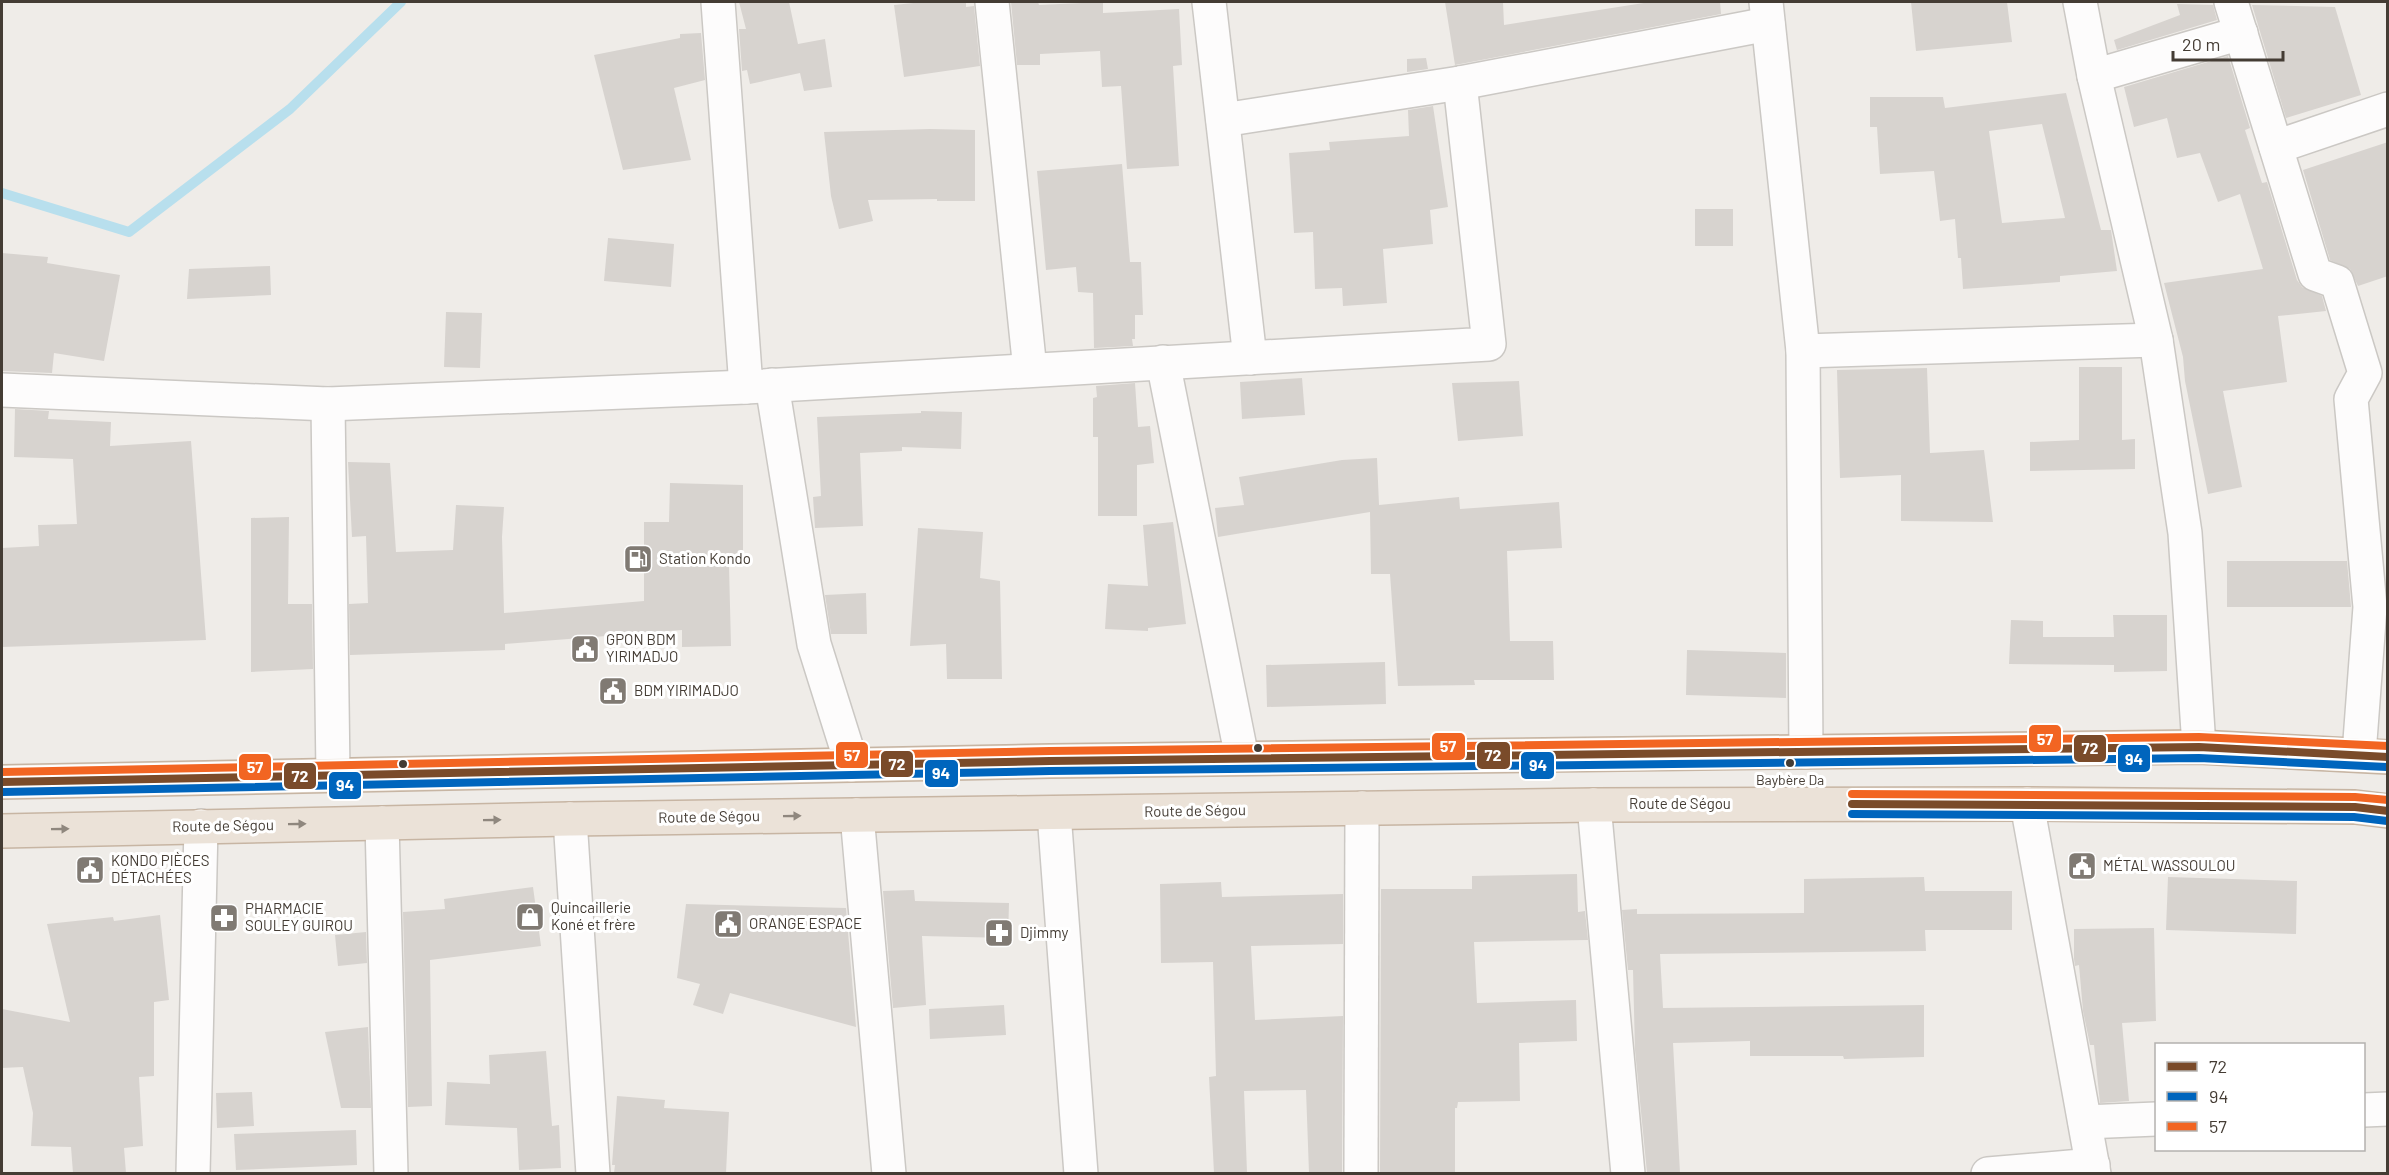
<svg xmlns="http://www.w3.org/2000/svg" width="2389" height="1175" font-family="Barlow,sans-serif">
  <style>
    .lines { fill: none; stroke-linecap: round; stroke-linejoin: round }
    .stream { stroke: #b8dfed; stroke-width: 10 }
    .building { fill: #d7d3cf; fill-rule: evenodd }
    .street-casing { stroke: #cbc8c4; stroke-width: 36 }
    .highway-casing { stroke: #c7b5a3; stroke-width: 36 }
    .street { stroke: #fdfcfc; stroke-width: 33 }
    .highway { stroke: #ebe2d8; stroke-width: 33 }
    .bus-1-casing { stroke: #fff; stroke-width: 12 }
    .bus-2-casing { stroke: #fff; stroke-width: 12 }
    .bus-3-casing { stroke: #fff; stroke-width: 12 }
    .bus-1 { stroke: #7a4b2a; stroke-width: 8 }
    .bus-2 { stroke: #0065bd; stroke-width: 8 }
    .bus-3 { stroke: #f26522; stroke-width: 8 }
    .oneway { fill: #8f877e }
    .bus-dot { fill: #443c34; stroke: #fff; stroke-width: 2 }
    .labels { text-anchor: middle; stroke-width: 6; stroke-linejoin: round; paint-order: stroke }
    .bus-label { font-size: 14px; fill: #443c34; stroke: #fff }
    .poi-label { font-size: 15px; fill: #443c34; stroke: #fff; text-anchor: start }
    .street-label { font-size: 15px; fill: #443c34; stroke: #fff }
    .line-badge { stroke: #fff; stroke-width: 2 }
    .badge-label { font-size: 16px; text-anchor: middle; font-weight: bold; fill: #fff }
  </style>
  <rect width="100%" height="100%" fill="#efece8"/>
  <g class="lines">
    <!-- stream -->
    <polyline class="stream" points="2,193 129,232 290,109 401,2"/>
  </g>
  <!-- building -->
  <g class="building">
    <polygon points="739,2 789,2 798,44 825,39 832,87 804,91 800,73 750,84 747,70 742,71 739,29 746,29"/>
    <polygon points="923,2 966,2 966,7 974,6 980,66 904,77 894,5"/>
    <polygon points="1011,2 1038,2 1039,5 1103,2 1103,13 1179,9 1182,65 1173,66 1179,166 1127,169 1121,86 1102,87 1100,51 1040,54 1040,65 1017,65"/>
    <polygon points="1445,2 1503,2 1504,25 1650,2 1720,2 1721,14 1455,65"/>
    <polygon points="1911,2 2007,2 2012,42 1916,51"/>
    <polygon points="2177,4 2213,5 2217,20 2117,50 2114,40 2180,15"/>
    <polygon points="2252,5 2335,7 2361,95 2286,118"/>
    <polygon points="701,33 705,80 674,88 691,160 623,170 594,55 680,38 680,34"/>
    <polygon points="2228,56 2250,128 2245,130 2262,183 2267,182 2297,280 2302,287 2322,296 2326,311 2278,316 2287,382 2223,391 2242,487 2208,494 2185,381 2183,357 2164,283 2263,269 2240,194 2218,202 2200,153 2177,158 2167,118 2134,127 2124,87"/>
    <polygon points="1426,58 1428,69 1407,72 1407,59"/>
    <path d="M 2066,93 L 2101,230 L 2111,230 L 2117,271 L 2060,276 L 2060,282 L 1963,289 L 1961,258 L 1958,258 L 1955,219 L 1940,221 L 1934,171 L 1880,174 L 1877,127 L 1870,127 L 1870,97 L 1943,97 L 1945,108 ZM 2042,124 L 2065,218 L 2002,223 L 1989,131 Z"/>
    <polygon points="1433,106 1448,207 1430,210 1433,244 1383,249 1387,303 1343,306 1342,288 1315,289 1313,232 1294,233 1289,153 1330,150 1329,142 1409,136 1408,110"/>
    <polygon points="930,129 975,130 975,201 937,201 937,199 868,200 873,221 839,229 831,196 824,132"/>
    <polygon points="2388,142 2388,276 2358,286 2350,269 2330,260 2303,170"/>
    <polygon points="1122,164 1130,262 1141,262 1143,315 1135,315 1135,339 1132,339 1133,346 1094,348 1093,293 1078,292 1076,267 1046,270 1037,171"/>
    <rect x="1695" y="209" width="38" height="37"/>
    <polygon points="608,238 674,244 671,287 604,281"/>
    <polygon points="2,253 48,257 47,263 120,275 104,361 54,353 52,373 2,371"/>
    <polygon points="270,266 271,295 187,299 189,269"/>
    <polygon points="446,312 482,313 480,368 444,367"/>
    <polygon points="2079,367 2122,367 2122,440 2135,439 2135,469 2030,471 2030,442 2079,440"/>
    <polygon points="1927,368 1930,453 1984,450 1993,522 1901,521 1901,475 1840,478 1837,370"/>
    <polygon points="1302,378 1305,415 1242,419 1240,382"/>
    <polygon points="1519,381 1523,436 1458,441 1452,383"/>
    <polygon points="1135,383 1138,427 1150,426 1154,463 1137,465 1137,516 1098,516 1098,437 1093,437 1093,398 1097,397 1096,386"/>
    <polygon points="15,409 49,411 48,419 111,422 110,446 191,441 206,640 2,647 2,548 39,546 38,525 77,524 73,459 14,457"/>
    <polygon points="921,411 962,412 961,449 902,447 902,451 860,453 863,526 815,528 813,497 821,496 817,417 921,413"/>
    <polygon points="1377,458 1379,505 1459,497 1460,509 1559,502 1562,548 1507,551 1510,641 1553,641 1554,680 1474,680 1475,685 1398,686 1390,574 1371,574 1370,512 1218,537 1215,508 1244,505 1239,477 1342,460"/>
    <polygon points="348,462 390,463 396,552 453,550 456,505 504,507 502,537 504,613 644,601 644,522 669,522 670,483 743,485 743,566 729,566 731,646 682,647 682,630 505,644 505,650 350,655 349,604 368,603 366,536 352,537"/>
    <polygon points="289,517 288,604 312,604 313,669 251,672 251,518"/>
    <polygon points="1173,522 1186,624 1148,628 1148,631 1105,629 1108,584 1148,586 1143,525"/>
    <polygon points="918,528 983,532 980,578 1000,581 1002,679 947,679 946,644 910,646"/>
    <polygon points="2227,561 2347,561 2351,607 2227,607"/>
    <polygon points="866,593 867,634 831,634 825,595"/>
    <polygon points="2113,615 2167,615 2167,671 2114,672 2114,665 2009,664 2011,620 2043,621 2043,637 2114,637"/>
    <polygon points="1687,650 1786,653 1786,698 1686,695"/>
    <polygon points="1385,662 1386,704 1267,707 1266,665"/>
    <polygon points="1577,874 1578,912 1585,911 1588,940 1474,942 1477,1003 1576,1000 1577,1041 1519,1043 1520,1101 1458,1102 1457,1108 1455,1108 1455,1173 1380,1173 1381,889 1472,889 1472,876"/>
    <polygon points="1924,877 1925,891 2012,891 2012,930 1925,930 1926,951 1660,954 1663,1008 1924,1005 1924,1057 1844,1059 1843,1056 1750,1056 1750,1041 1673,1043 1680,1173 1647,1173 1635,1050 1633,970 1628,970 1622,910 1637,909 1637,914 1804,913 1804,879"/>
    <polygon points="2168,877 2297,881 2296,934 2166,930"/>
    <polygon points="1221,882 1222,897 1343,894 1343,944 1251,946 1255,1020 1343,1016 1342,1173 1309,1173 1306,1090 1244,1091 1247,1173 1214,1173 1209,1077 1216,1076 1213,962 1161,963 1160,884"/>
    <polygon points="533,887 541,946 430,960 432,1106 408,1107 403,912 445,909 444,899"/>
    <polygon points="914,890 915,901 1009,903 1008,938 922,936 926,1005 893,1008 883,891"/>
    <polygon points="686,904 846,908 856,1027 730,993 723,1014 693,1005 700,984 677,978"/>
    <polygon points="160,915 169,1000 154,1002 154,1076 139,1077 143,1146 124,1148 126,1173 73,1173 71,1147 31,1146 33,1113 23,1067 2,1068 2,1009 70,1022 47,924 113,917 114,921"/>
    <polygon points="2154,928 2156,1021 2122,1023 2129,1101 2100,1103 2094,1045 2090,1045 2083,1011 2079,965 2075,966 2074,959 2074,929"/>
    <polygon points="366,932 367,963 338,966 335,935"/>
    <polygon points="1004,1005 1006,1035 930,1039 929,1009"/>
    <polygon points="368,1027 371,1108 341,1108 325,1032"/>
    <polygon points="546,1051 552,1126 559,1125 561,1168 519,1170 517,1128 445,1125 447,1082 490,1084 489,1055"/>
    <polygon points="252,1092 254,1126 217,1128 216,1093"/>
    <polygon points="617,1096 665,1100 664,1108 729,1112 726,1173 614,1173 615,1165 612,1165"/>
    <polygon points="356,1130 357,1165 236,1170 234,1134"/>
  </g>
  <g class="lines">
    <!-- street casing -->
    <g class="street-casing">
      <g id="street">
        <polyline points="718,2 746,387"/>
        <polyline points="992,2 1030,370"/>
        <polyline points="1209,2 1250,358"/>
        <polyline points="1766,2 1803,351 1806,752"/>
        <polyline points="2080,2 2094,76 2156,340 2185,533 2199,747"/>
        <polyline points="2231,2 2315,274 2337,282 2365,373 2351,399 2370,607 2359,754"/>
        <polyline points="2094,76 2241,33"/>
        <polyline points="1223,120 1460,83 1768,24"/>
        <polyline points="2276,147 2388,109"/>
        <polyline points="1803,351 2156,340"/>
        <polyline points="1163,362 1242,758"/>
        <polyline points="772,385 814,644 852,765"/>
        <polyline points="2,390 328,404 746,387 1489,344 1460,83"/>
        <polyline points="328,404 333,774"/>
        <polyline points="2027,804 2094,1174"/>
        <polyline points="1594,805 1628,1174"/>
        <polyline points="1054,813 1081,1174"/>
        <polyline points="857,815 889,1174"/>
        <polyline points="570,819 593,1174"/>
        <polyline points="382,823 391,1174"/>
        <polyline points="2364,1110 2388,1109"/>
        <polyline points="2085,1122 2156,1119"/>
        <polyline points="193,1174 201,826"/>
        <polyline points="1361,1174 1362,808"/>
        <polyline points="1988,1174 2093,1165"/>
      </g>
    </g>
    <!-- highway casing -->
    <g class="highway-casing">
      <g id="highway">
        <polyline points="2,782 1050,761 2199,747 2388,757"/>
        <polyline points="2,831 570,819 1594,805 2027,804 2355,807 2388,811"/>
      </g>
    </g>
    <!-- street -->
    <use href="#street" class="street"/>
    <!-- highway -->
    <use href="#highway" class="highway"/>
    <!-- bus-1 casing -->
    <g class="bus-1-casing">
      <g id="bus-1">
        <polyline points="2,782 1050,761 2199,747 2388,757"/>
        <polyline points="1852,804 2355,807 2388,811"/>
      </g>
    </g>
    <!-- bus-2 casing -->
    <g class="bus-2-casing">
      <g id="bus-2">
        <polyline points="2,792 1050,771 2199,758 2387,767"/>
        <polyline points="1852,814 2354,817 2387,821"/>
      </g>
    </g>
    <!-- bus-3 casing -->
    <g class="bus-3-casing">
      <g id="bus-3">
        <polyline points="2,772 1050,751 2199,737 2388,746"/>
        <polyline points="1852,794 2355,797 2388,800"/>
      </g>
    </g>
    <!-- bus-1 -->
    <use href="#bus-1" class="bus-1"/>
    <!-- bus-2 -->
    <use href="#bus-2" class="bus-2"/>
    <!-- bus-3 -->
    <use href="#bus-3" class="bus-3"/>
  </g>
  <!-- one-way arrows -->
  <defs><path id="oneway-solid" d="M-6-.8H1V-3.2L6.5 0L1 3.2V.8H-6Z" transform="scale(1.5)"/></defs>
  <g class="oneway">
    <use href="#oneway-solid" transform="translate(792 816) rotate(-1)"/>
    <use href="#oneway-solid" transform="translate(492 820) rotate(-1)"/>
    <use href="#oneway-solid" transform="translate(297 824) rotate(-1)"/>
    <use href="#oneway-solid" transform="translate(60 829) rotate(-1)"/>
  </g>
  <!-- icons -->
  <defs>
    <g id="fuel-square" transform="scale(1.5)"><rect x="-9" y="-9" width="18" height="18" rx="4" fill="#807a73" stroke="#fff"/><path d="M-5.5-6h7V0h2V4h1.3V-2.5L3-4.5l.8-.8L6-3V5H2.5V1h-1V6h-7ZM-4.2-4.7v3.2H.2V-4.7Z" fill="#fff"/></g>
    <g id="civic-square" transform="scale(1.5)"><rect x="-9" y="-9" width="18" height="18" rx="4" fill="#807a73" stroke="#fff"/><path d="M-.6-6.5H3V-4.5H.6V-3L4-1V1h2V6H-6V1h2V-1L-.6-3ZM-1.2 2.5V6h2.4V2.5Z" fill="#fff"/></g>
    <g id="shop-square" transform="scale(1.5)"><rect x="-9" y="-9" width="18" height="18" rx="4" fill="#807a73" stroke="#fff"/><path d="M-5-2.5h2.3a2.7 3.5 0 0 1 5.4 0H5L5.5 6h-11ZM-1.5-2.5h3a1.5 2.3 0 0 0-3 0Z" fill="#fff"/></g>
    <g id="pharmacy-square" transform="scale(1.5)"><rect x="-9" y="-9" width="18" height="18" rx="4" fill="#807a73" stroke="#fff"/><path d="M-2-6h4v4h4v4h-4v4h-4v-4h-4v-4h4Z" fill="#fff"/></g>
  </defs>
  <g fill-rule="evenodd">
    <use href="#fuel-square" x="638" y="559"/>
    <use href="#civic-square" x="585" y="649"/>
    <use href="#civic-square" x="613" y="691"/>
    <use href="#civic-square" x="2082" y="866"/>
    <use href="#civic-square" x="90" y="870"/>
    <use href="#shop-square" x="530" y="917"/>
    <use href="#pharmacy-square" x="224" y="918"/>
    <use href="#civic-square" x="728" y="924"/>
    <use href="#pharmacy-square" x="999" y="933"/>
  </g>
  <!-- markers -->
  <g class="bus-dot">
    <circle cx="1258" cy="748" r="5"/>
    <circle cx="1790" cy="763" r="5"/>
    <circle cx="403" cy="764" r="5"/>
  </g>
  <g class="labels">
    <!-- bus labels -->
    <g class="bus-label">
      <text x="1790" y="785">Baybère Da</text>
    </g>
    <!-- poi labels -->
    <g class="poi-label">
      <text x="659" y="564">Station Kondo</text>
      <text x="606" y="645">GPON BDM<tspan x="606" dy="17">YIRIMADJO</tspan></text>
      <text x="634" y="696">BDM YIRIMADJO</text>
      <text x="111" y="866">KONDO PIÈCES<tspan x="111" dy="17">DÉTACHÉES</tspan></text>
      <text x="2103" y="871">MÉTAL WASSOULOU</text>
      <text x="551" y="913">Quincaillerie<tspan x="551" dy="17">Koné et frère</tspan></text>
      <text x="245" y="914">PHARMACIE<tspan x="245" dy="17">SOULEY GUIROU</tspan></text>
      <text x="749" y="929">ORANGE ESPACE</text>
      <text x="1020" y="938">Djimmy</text>
    </g>
    <!-- street labels -->
    <g class="street-label">
      <text x="1680" y="809">Route de Ségou</text>
      <text transform="translate(1195 811) rotate(-1)" y="5">Route de Ségou</text>
      <text transform="translate(709 817) rotate(-1)" y="5">Route de Ségou</text>
      <text transform="translate(223 826) rotate(-1)" y="5">Route de Ségou</text>
    </g>
  </g>
  <g class="line-badge">
    <rect x="2028" y="724" width="34" height="29" rx="6" fill="#f26522"/>
    <rect x="1431" y="732" width="35" height="29" rx="6" fill="#f26522"/>
    <rect x="2073" y="734" width="34" height="29" rx="6" fill="#7a4b2a"/>
    <rect x="835" y="741" width="34" height="28" rx="6" fill="#f26522"/>
    <rect x="1476" y="741" width="35" height="29" rx="6" fill="#7a4b2a"/>
    <rect x="2117" y="744" width="34" height="29" rx="6" fill="#0065bd"/>
    <rect x="880" y="750" width="34" height="28" rx="6" fill="#7a4b2a"/>
    <rect x="1520" y="751" width="35" height="29" rx="6" fill="#0065bd"/>
    <rect x="238" y="753" width="34" height="28" rx="6" fill="#f26522"/>
    <rect x="924" y="759" width="35" height="29" rx="6" fill="#0065bd"/>
    <rect x="283" y="762" width="34" height="28" rx="6" fill="#7a4b2a"/>
    <rect x="328" y="771" width="34" height="29" rx="6" fill="#0065bd"/>
  </g>
  <g class="badge-label">
    <text x="2045" y="745">57</text>
    <text x="1448" y="752">57</text>
    <text x="2090" y="754">72</text>
    <text x="852" y="761">57</text>
    <text x="1493" y="761">72</text>
    <text x="2134" y="765">94</text>
    <text x="897" y="770">72</text>
    <text x="1538" y="771">94</text>
    <text x="255" y="773">57</text>
    <text x="941" y="779">94</text>
    <text x="300" y="782">72</text>
    <text x="345" y="791">94</text>
  </g>
  <!-- border -->
  <rect width="2389" height="1175" fill="none" stroke="#443c34" stroke-width="6"/>
  <!-- legend -->
  <rect x="2155" y="1043" width="210" height="108" fill="#ffffff" stroke="#b4b1ae" stroke-width="1.5"/>
  <rect x="2167" y="1062" width="30" height="9" fill="#7a4b2a" stroke="#b4b1ae" stroke-width="1.5"/>
  <text x="2209" y="1073" font-size="18" fill="#443c34">72</text>
  <rect x="2167" y="1092" width="30" height="9" fill="#0065bd" stroke="#b4b1ae" stroke-width="1.5"/>
  <text x="2209" y="1103" font-size="18" fill="#443c34">94</text>
  <rect x="2167" y="1122" width="30" height="9" fill="#f26522" stroke="#b4b1ae" stroke-width="1.5"/>
  <text x="2209" y="1133" font-size="18" fill="#443c34">57</text>
  <!-- scale -->
  <path d="M2173 51v9h110v-9" fill="none" stroke="#443c34" stroke-width="3"/>
  <text x="2182" y="51" font-size="18" fill="#443c34" stroke="#ffffff" stroke-width="4.5" paint-order="stroke">20 m</text>
</svg>
